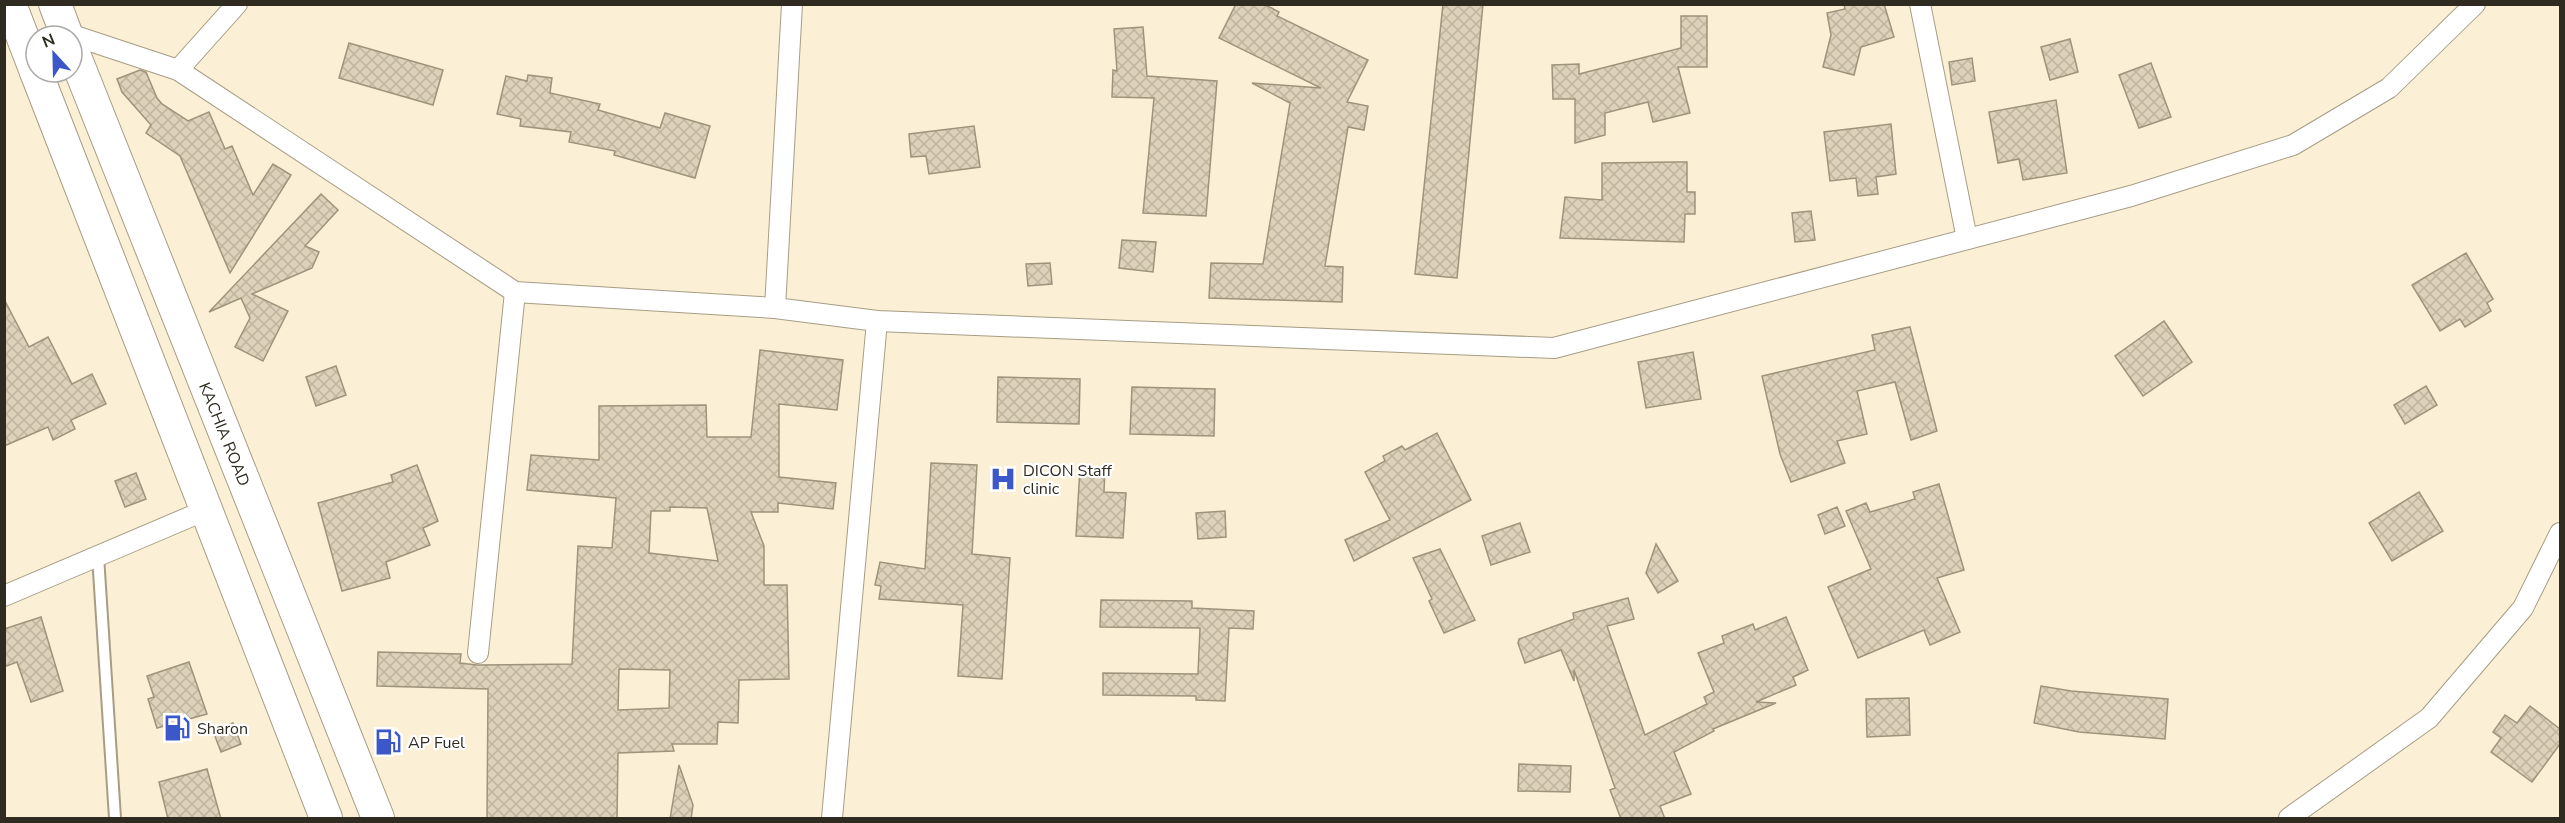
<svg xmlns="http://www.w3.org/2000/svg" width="2565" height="823" font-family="'Nunito Sans',sans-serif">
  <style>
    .building { fill: url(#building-cross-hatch); stroke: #9d947b; stroke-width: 1.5; fill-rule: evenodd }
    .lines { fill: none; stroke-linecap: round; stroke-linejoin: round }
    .service-casing { stroke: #a79d85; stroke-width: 14 }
    .minor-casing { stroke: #a79d85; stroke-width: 22 }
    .primary-casing { stroke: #a79d85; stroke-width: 34 }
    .service { stroke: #fff; stroke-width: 10 }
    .minor { stroke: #fff; stroke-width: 20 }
    .primary { stroke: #fff; stroke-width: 32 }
    .labels { text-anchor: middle; stroke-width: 4.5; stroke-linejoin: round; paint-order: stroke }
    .street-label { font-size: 16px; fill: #2f2b21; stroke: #fff }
    .poi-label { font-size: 16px; fill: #2f2b21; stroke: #fff; text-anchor: start }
  </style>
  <defs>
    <pattern id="building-cross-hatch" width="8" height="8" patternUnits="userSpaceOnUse" patternTransform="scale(1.5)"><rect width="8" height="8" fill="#ddd2b9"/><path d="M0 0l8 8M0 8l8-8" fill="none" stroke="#beb49f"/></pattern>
  </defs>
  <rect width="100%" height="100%" fill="#fbf0d6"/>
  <!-- building -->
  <g class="building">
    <polygon points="1236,4 1264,4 1279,12 1277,16 1368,60 1347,102 1368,106 1364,130 1348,127 1325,266 1343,267 1342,302 1209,298 1211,263 1263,264 1290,103 1252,83 1321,88 1219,38"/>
    <polygon points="1443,4 1483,4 1457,278 1415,274"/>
    <polygon points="1844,4 1884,4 1894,37 1861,47 1854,75 1823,67 1831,35 1827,13 1845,9"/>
    <polygon points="1681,16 1707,16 1707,67 1678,67 1690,113 1653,122 1648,102 1605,113 1605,135 1575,143 1575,99 1553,99 1552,65 1579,64 1579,74 1681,48"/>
    <polygon points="1143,27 1147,76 1217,81 1206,216 1143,213 1154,98 1112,97 1113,70 1117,71 1114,29"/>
    <polygon points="2070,39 2078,72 2050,80 2041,47"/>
    <polygon points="349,43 443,70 433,105 339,78"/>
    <polygon points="1972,58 1975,81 1952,85 1949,62"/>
    <polygon points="2151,63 2171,117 2139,128 2119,75"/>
    <polygon points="140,70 146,72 157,98 162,104 188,121 209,112 225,149 232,146 253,195 273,164 291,175 230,273 180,156 146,133 151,125 122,92 117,79"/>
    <polygon points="528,75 552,78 550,93 600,104 598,110 660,128 665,113 710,126 695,178 614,155 615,151 569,142 571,132 520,126 521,119 497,114 506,76 527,81"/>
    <polygon points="2056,100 2067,173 2023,180 2019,159 1998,163 1989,112"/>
    <polygon points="1891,124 1896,174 1876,177 1878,194 1858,196 1856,178 1830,181 1824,132"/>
    <polygon points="974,126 980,167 929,174 926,156 911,157 909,134"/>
    <polygon points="1675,162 1687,162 1687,192 1695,192 1695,214 1685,214 1684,242 1560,238 1565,197 1602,200 1602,163"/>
    <polygon points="321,194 338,210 305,246 319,252 312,268 252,294 288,311 263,361 235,347 250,318 241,298 209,312"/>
    <polygon points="1811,211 1815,240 1795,242 1792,213"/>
    <polygon points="1122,240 1156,242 1153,272 1119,268"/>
    <polygon points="2466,253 2493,299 2487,303 2491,311 2465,327 2460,319 2440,331 2412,285"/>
    <polygon points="1050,263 1052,284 1028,286 1026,264"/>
    <polygon points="4,299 29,347 48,337 72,384 92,374 106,404 71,420 75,429 53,440 48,427 4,446"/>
    <polygon points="2164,321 2192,362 2143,396 2115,356"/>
    <polygon points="1910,327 1937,431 1911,440 1895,382 1857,391 1867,434 1837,441 1845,463 1791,482 1780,454 1762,376 1875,350 1872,335"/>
    <path d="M 760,350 L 843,360 L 837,410 L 779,404 L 779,477 L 836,483 L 833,509 L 778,503 L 778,512 L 751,512 L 764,546 L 764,585 L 787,585 L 789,679 L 739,680 L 738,723 L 718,722 L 717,744 L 672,744 L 674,751 L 618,753 L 617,819 L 487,819 L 488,689 L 377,686 L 378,652 L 461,654 L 460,663 L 477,665 L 572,664 L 578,546 L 612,548 L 616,498 L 527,490 L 531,455 L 599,460 L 599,406 L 706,405 L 707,437 L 751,437 ZM 670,507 L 707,508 L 718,561 L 649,553 L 651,511 L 670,511 ZM 619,669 L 670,670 L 669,708 L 618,710 Z"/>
    <polygon points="1693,352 1701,399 1646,408 1638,362"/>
    <polygon points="336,366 346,395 316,406 306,377"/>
    <polygon points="998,377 1080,379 1079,424 997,422"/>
    <polygon points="2426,386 2437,405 2405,424 2394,405"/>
    <polygon points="1132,387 1215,389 1214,436 1130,434"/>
    <polygon points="1437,433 1471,500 1354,561 1345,540 1390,520 1365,472 1385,461 1383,456 1402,446 1405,450"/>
    <polygon points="931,463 977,465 972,554 1010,558 1002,679 958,676 963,605 879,599 881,586 875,585 880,562 925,569"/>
    <polygon points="417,465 438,521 423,528 430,545 386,562 390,578 342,591 318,503 393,482 391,475"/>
    <polygon points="1080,468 1105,469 1104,492 1126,493 1123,538 1076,536"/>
    <polygon points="136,473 146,499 125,507 115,481"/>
    <polygon points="1939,484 1964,570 1937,578 1960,632 1930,645 1924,630 1858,658 1828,587 1871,569 1846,511 1866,503 1870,512 1915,499 1913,492"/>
    <polygon points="2419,492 2443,531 2392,561 2369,523"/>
    <polygon points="1837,507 1845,526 1825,534 1818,515"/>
    <polygon points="1225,511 1226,537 1198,539 1196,513"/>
    <polygon points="1520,523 1530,552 1491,565 1482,536"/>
    <polygon points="1656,544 1678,581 1658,593 1646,573"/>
    <polygon points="1440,549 1475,620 1444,633 1429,601 1432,599 1413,558"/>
    <polygon points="1628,598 1634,619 1607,626 1645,735 1707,704 1704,697 1714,692 1698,653 1724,643 1722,636 1753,624 1755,630 1786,617 1808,670 1793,677 1796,685 1756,702 1776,703 1713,729 1714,731 1674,752 1691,794 1660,806 1665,819 1621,819 1610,790 1615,788 1574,670 1574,681 1561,650 1525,663 1518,643 1519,639 1574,619 1573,613"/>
    <polygon points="1101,600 1192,601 1192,608 1254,611 1253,629 1229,628 1225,701 1196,700 1196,696 1103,695 1103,673 1198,674 1200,628 1100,627"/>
    <polygon points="41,617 63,691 31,702 17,662 4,667 4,629"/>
    <polygon points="189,662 207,714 157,728 148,699 154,697 147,676"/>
    <polygon points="2041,686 2071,691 2168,699 2165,739 2079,732 2034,723"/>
    <polygon points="1909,698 1910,735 1867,737 1866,699"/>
    <polygon points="2530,706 2560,729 2560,744 2532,782 2491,752 2501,738 2493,732 2505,715 2517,723"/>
    <polygon points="233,723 241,744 221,752 213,731"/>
    <polygon points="1519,764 1571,766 1570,792 1518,791"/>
    <polygon points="679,765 693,805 691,819 670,819"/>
    <polygon points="207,769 221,819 168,819 159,782"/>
  </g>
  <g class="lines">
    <!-- service casing -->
    <g class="service-casing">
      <polyline id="service" points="98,556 115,818"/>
    </g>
    <!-- minor casing -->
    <g class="minor-casing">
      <g id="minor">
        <polyline points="1920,4 1967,239"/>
        <polyline points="66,33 178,70 515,292 775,308 877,321 1554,348 2131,196 2293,145 2389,88 2475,4"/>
        <polyline points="178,70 237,4"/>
        <polyline points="775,308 792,4"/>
        <polyline points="4,596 206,510"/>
        <polyline points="478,653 515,292"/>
        <polyline points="832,818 877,321"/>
        <polyline points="2289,818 2429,718 2523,608 2560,533"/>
      </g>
    </g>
    <!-- primary casing -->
    <g class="primary-casing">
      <g id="primary">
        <polyline points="10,4 36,72"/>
        <polyline points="55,4 67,36"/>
        <polyline points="72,49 378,818"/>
        <polyline points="36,72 326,818"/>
      </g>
    </g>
    <!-- service -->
    <use href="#service" class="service"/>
    <!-- minor -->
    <use href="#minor" class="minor"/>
    <!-- primary -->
    <use href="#primary" class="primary"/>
  </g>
  <!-- icons -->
  <defs>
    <g id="hospital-bare" transform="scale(2.07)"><path d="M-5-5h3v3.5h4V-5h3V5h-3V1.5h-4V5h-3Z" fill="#3c57c9" stroke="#fff" stroke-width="2.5" paint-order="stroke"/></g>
    <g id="fuel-bare" transform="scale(2.07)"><path d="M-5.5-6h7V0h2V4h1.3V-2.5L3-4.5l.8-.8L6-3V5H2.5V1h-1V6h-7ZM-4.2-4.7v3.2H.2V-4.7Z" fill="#3c57c9" stroke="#fff" stroke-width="2.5" paint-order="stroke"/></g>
  </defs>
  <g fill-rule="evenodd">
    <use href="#hospital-bare" x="1003" y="479"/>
    <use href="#fuel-bare" x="177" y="728"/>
    <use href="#fuel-bare" x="388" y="742"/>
  </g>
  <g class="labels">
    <!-- street labels -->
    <g class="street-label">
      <text transform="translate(225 434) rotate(68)" y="6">KACHIA ROAD</text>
    </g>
    <!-- poi labels -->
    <g class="poi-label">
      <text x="1023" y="476">DICON Staff<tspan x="1023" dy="18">clinic</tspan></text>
      <text x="197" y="734">Sharon</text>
      <text x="408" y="748">AP Fuel</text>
    </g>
  </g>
  <!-- border -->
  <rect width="2565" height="823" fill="none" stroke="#2f2b21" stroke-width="12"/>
  <!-- north arrow -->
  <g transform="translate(54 54) rotate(338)"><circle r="28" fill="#ffffff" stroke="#acaaa6" stroke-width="1.5"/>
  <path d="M0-4.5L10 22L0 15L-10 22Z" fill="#3c57c9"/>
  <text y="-9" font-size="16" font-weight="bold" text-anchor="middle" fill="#2f2b21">N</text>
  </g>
</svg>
